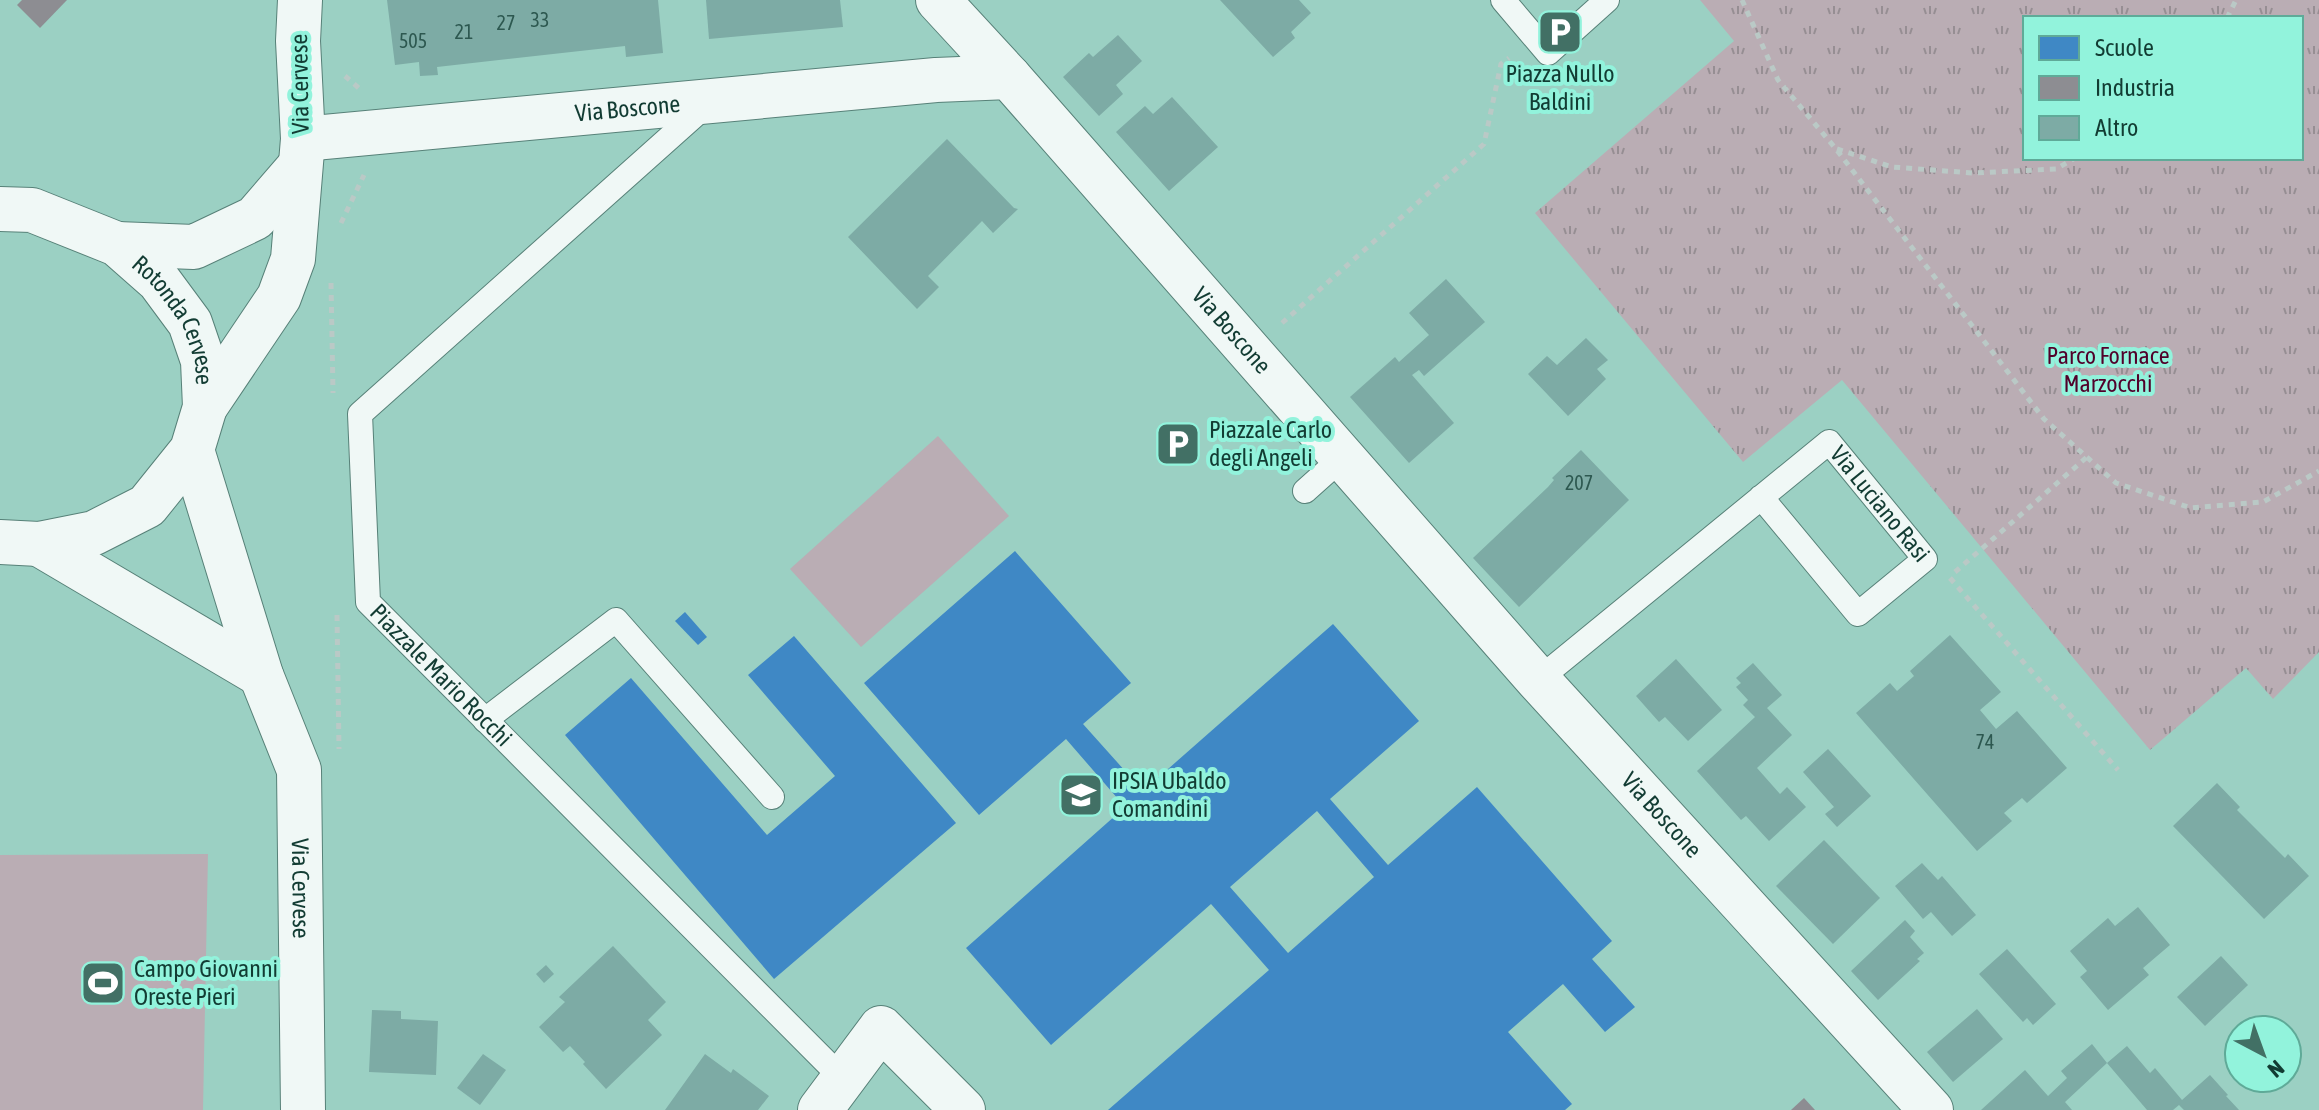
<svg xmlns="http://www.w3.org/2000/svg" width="2319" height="1110" font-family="'Asap Condensed',sans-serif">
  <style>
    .grass { fill: #baadb4 }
    .park { fill: url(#park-tufts); fill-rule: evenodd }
    .schools { fill: #3f88c5; fill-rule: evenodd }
    .industry { fill: #8d8d92 }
    .building { fill: #7daba5 }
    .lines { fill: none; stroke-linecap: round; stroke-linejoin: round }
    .service-casing { stroke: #578178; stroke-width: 26 }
    .minor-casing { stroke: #578178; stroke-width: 46 }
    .tertiary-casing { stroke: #578178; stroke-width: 46 }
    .secondary-casing { stroke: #578178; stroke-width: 46 }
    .path { stroke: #bac9c6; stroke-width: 5; stroke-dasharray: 6 6; stroke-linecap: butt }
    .service { stroke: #f0f8f6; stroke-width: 24 }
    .minor { stroke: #f0f8f6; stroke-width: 44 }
    .tertiary { stroke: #f0f8f6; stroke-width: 44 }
    .secondary { stroke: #f0f8f6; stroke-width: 44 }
    .labels { text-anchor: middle; stroke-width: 8; stroke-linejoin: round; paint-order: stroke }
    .number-label { font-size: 20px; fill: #2d5850 }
    .poi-label { font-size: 24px; fill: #123c33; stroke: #92f3dc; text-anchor: start }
    .street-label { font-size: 24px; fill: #123c33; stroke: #92f3dc }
    .park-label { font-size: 24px; fill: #51002a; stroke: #92f3dc }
  </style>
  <defs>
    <pattern id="park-tufts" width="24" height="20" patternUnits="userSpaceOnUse" patternTransform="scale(2)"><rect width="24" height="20" fill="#baadb4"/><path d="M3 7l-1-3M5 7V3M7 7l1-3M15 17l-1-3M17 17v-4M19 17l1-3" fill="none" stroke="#968e93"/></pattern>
  </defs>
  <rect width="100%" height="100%" fill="#9bd0c3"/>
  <!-- grass -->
  <g class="grass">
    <polygon points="938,436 1009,516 861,647 790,569"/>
    <polygon points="208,854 203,1110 0,1110 0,855"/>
  </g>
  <!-- park -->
  <path class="park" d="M 1700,0 L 2319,0 L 2319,652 L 2273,699 L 2246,668 L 2150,750 L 1842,380 L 1743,462 L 1535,213 L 1734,41 ZM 2025,18 L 2301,18 L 2301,158 L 2025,158 Z"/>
  <!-- schools -->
  <g class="schools">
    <path d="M 1015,551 L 1131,683 L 1083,724 L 1143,791 L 1333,624 L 1419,721 L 1330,799 L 1388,865 L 1477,787 L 1612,941 L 1592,959 L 1635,1007 L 1605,1032 L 1563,984 L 1508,1032 L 1572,1104 L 1565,1110 L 1108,1110 L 1269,970 L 1211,904 L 1051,1045 L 966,948 L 1125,807 L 1066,739 L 979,815 L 864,683 ZM 1317,811 L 1374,877 L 1288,953 L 1230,887 Z"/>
    <polygon points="685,612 707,637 698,645 675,621"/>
    <polygon points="794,636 956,823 774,979 565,735 631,678 767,835 835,776 748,675"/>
  </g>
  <!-- industry -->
  <g class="industry">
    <polygon points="22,0 67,0 40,28 17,5"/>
    <polygon points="1804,1098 1815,1110 1791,1110"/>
  </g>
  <!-- building -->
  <g class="building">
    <polygon points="387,0 658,0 663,53 626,57 625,46 437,67 438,75 420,76 419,62 395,65"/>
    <polygon points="706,0 840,0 843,27 709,39"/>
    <polygon points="1220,0 1299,0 1311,13 1291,32 1295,38 1273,57"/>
    <polygon points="1118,35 1142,61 1116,85 1123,94 1099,116 1063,77 1089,53 1093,57"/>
    <polygon points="1172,97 1218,147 1169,191 1116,132 1145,106 1153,114"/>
    <polygon points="947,139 1014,208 1018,209 993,233 982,221 928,276 939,287 917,309 848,237"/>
    <polygon points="1446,279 1485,322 1424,376 1419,370 1412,375 1454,423 1409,463 1350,397 1395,357 1399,362 1429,335 1409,313"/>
    <polygon points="1586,338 1608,360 1597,369 1606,379 1568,416 1528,374 1547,356 1557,365"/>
    <polygon points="1581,450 1629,500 1519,607 1473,558 1548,487 1554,480 1552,478"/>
    <polygon points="1950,635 2001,692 1980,710 1996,729 2017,711 2067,768 2027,803 2022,798 2004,813 2012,821 1977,851 1856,713 1890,683 1897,691 1914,676 1910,671"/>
    <polygon points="1676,659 1722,710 1688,741 1665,717 1659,722 1636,696"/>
    <polygon points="1753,663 1782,695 1767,708 1792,735 1757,768 1780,794 1787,787 1806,807 1769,841 1746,816 1741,820 1697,771 1755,717 1743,705 1748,700 1736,687 1741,683 1736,678"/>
    <polygon points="1828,749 1871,796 1837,827 1825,814 1834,807 1803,772"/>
    <polygon points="2217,783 2240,807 2237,810 2285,858 2288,854 2309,876 2264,919 2173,826"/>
    <polygon points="1824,840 1880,898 1833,944 1776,886"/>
    <polygon points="1922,863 1938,880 1942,876 1976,915 1952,936 1931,912 1923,919 1895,886"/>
    <polygon points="2138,907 2170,945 2143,968 2149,975 2108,1010 2080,977 2087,971 2070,951 2108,918 2115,926"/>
    <polygon points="1905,920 1915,931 1910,937 1924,953 1917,959 1920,961 1878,1000 1851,971"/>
    <polygon points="613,946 666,1002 648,1020 662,1035 606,1089 583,1064 585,1062 570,1046 563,1052 539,1027 565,1002 559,997"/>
    <polygon points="2007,949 2056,1004 2033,1025 2027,1018 2023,1022 1979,974"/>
    <polygon points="2221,956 2248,985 2205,1026 2177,997"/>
    <polygon points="546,965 554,974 544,983 536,974"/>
    <polygon points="1977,1009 2003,1039 1953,1082 1927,1052"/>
    <polygon points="372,1010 401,1011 401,1019 438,1021 436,1075 369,1072"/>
    <polygon points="2092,1044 2107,1063 2065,1102 2072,1110 1981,1110 2025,1070 2048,1096 2067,1078 2061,1071"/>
    <polygon points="2127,1046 2150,1073 2155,1068 2182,1100 2210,1075 2228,1095 2226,1096 2239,1110 2184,1110 2179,1105 2173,1110 2147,1110 2107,1063"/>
    <polygon points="483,1054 506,1070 480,1105 457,1088"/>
    <polygon points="705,1054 731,1073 733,1069 769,1096 758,1110 665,1110"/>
  </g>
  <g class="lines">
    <!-- service casing -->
    <g class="service-casing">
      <g id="service">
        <polyline points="1503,0 1548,53 1607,0"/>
        <path id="s1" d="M 705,106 L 360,414 L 368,602 L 842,1078"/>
        <polyline points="1305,491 1343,457"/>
        <path id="s2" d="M 1538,680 L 1829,442 L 1925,559 L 1858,614 L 1761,497"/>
        <polyline points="485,720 616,620 772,797"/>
      </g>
    </g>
    <!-- minor casing -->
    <g class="minor-casing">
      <g id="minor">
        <polyline points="938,0 1009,77"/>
        <path id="s3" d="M 303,139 L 936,80 L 1009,77 L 1538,680 L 1931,1110"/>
        <polyline points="820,1110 881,1028 963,1110"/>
      </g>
    </g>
    <!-- tertiary casing -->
    <g class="tertiary-casing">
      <g id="tertiary">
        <polyline points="117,244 194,247 255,218 299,167"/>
        <polyline points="205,407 279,297 293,259 303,139 298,41 300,0"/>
      </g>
    </g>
    <!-- secondary casing -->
    <g class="secondary-casing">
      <g id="secondary">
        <path id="s4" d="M 0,209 L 32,210 L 117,244 L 159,281 L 190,323 L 203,361 L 205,407 L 192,450 L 147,506 L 94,533 L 39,544 L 0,542"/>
        <path id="s5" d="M 192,450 L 261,675 L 299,770 L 303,1110"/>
        <polyline points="39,544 261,675"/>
      </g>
    </g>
    <!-- path -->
    <g class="path">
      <polyline points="1742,0 1778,80 1836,149 2044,419 2116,483 2191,508 2263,502 2319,471"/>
      <polyline points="2227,18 2236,0"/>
      <polyline points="345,76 361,90"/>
      <polyline points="1837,149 1892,167 1973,173 2056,169 2075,158"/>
      <polyline points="341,223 364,175"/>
      <polyline points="331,283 333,393"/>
      <polyline points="1282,323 1484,144 1501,64 1509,58"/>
      <polyline points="1955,572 2087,457"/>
      <polyline points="1950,578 2118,770"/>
      <polyline points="337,615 339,749"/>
    </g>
    <!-- service -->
    <use href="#service" class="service"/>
    <!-- minor -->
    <use href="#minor" class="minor"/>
    <!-- tertiary -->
    <use href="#tertiary" class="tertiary"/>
    <!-- secondary -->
    <use href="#secondary" class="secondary"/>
  </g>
  <!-- icons -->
  <defs>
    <g id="parking-square" transform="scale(2.3)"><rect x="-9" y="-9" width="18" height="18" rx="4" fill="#427065" stroke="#92f3dc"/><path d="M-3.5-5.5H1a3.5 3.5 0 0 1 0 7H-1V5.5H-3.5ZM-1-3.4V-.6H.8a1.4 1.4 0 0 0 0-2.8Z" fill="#fff"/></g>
    <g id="school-square" transform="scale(2.3)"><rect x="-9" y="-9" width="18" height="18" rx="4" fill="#427065" stroke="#92f3dc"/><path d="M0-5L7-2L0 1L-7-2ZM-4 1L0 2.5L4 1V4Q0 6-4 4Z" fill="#fff"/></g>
    <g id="stadium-square" transform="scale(2.3)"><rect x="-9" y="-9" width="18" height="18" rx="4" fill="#427065" stroke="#92f3dc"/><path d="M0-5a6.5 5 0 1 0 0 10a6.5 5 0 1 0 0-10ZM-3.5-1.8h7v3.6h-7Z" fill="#fff"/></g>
  </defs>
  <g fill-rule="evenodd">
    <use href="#parking-square" x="1560" y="32"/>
    <use href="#parking-square" x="1178" y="444"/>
    <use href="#school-square" x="1081" y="795"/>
    <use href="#stadium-square" x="103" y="983"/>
  </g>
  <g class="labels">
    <!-- number labels -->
    <g class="number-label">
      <text x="540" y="27">33</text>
      <text x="506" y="30">27</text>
      <text x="464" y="39">21</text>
      <text x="413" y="48">505</text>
      <text x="1579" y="490">207</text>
      <text x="1985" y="749">74</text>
    </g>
    <!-- poi labels -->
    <g class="poi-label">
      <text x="1560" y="82" text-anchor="middle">Piazza Nullo<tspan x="1560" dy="28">Baldini</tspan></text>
      <text x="1209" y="438">Piazzale Carlo<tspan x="1209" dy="28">degli Angeli</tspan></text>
      <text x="1112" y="789">IPSIA Ubaldo<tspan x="1112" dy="28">Comandini</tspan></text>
      <text x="134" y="977">Campo Giovanni<tspan x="134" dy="28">Oreste Pieri</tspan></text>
    </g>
    <!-- street labels -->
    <g class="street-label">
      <text transform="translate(300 84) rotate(-91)" y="8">Via Cervese</text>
      <text dy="8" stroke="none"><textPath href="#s3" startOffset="326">Via Boscone</textPath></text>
      <text dy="8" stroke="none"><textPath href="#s4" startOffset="222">Rotonda Cervese</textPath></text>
      <text dy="8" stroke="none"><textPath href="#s3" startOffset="1046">Via Boscone</textPath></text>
      <text dy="8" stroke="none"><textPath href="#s2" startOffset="456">Via Luciano Rasi</textPath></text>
      <text dy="8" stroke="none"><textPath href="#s1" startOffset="754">Piazzale Mario Rocchi</textPath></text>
      <text dy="8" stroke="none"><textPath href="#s3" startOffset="1694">Via Boscone</textPath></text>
      <text dy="8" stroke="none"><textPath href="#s5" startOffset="456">Via Cervese</textPath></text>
    </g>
    <!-- park labels -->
    <g class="park-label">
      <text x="2108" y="364">Parco Fornace<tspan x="2108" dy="28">Marzocchi</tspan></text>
    </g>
  </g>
  <!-- legend -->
  <rect x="2023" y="16" width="280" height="144" fill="#92f3dc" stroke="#5faa98" stroke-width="2"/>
  <rect x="2039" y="36" width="40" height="24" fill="#3f88c5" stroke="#5faa98" stroke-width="2"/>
  <text x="2095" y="56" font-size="24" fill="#123c33">Scuole</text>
  <rect x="2039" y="76" width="40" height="24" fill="#8d8d92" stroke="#5faa98" stroke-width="2"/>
  <text x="2095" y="96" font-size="24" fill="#123c33">Industria</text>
  <rect x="2039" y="116" width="40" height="24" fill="#7daba5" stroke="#5faa98" stroke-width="2"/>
  <text x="2095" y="136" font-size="24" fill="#123c33">Altro</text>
  <!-- north arrow -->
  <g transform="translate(2263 1054) rotate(139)"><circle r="38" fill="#92f3dc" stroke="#5faa98" stroke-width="2"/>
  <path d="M0-6L14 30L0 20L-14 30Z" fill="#427065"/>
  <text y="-12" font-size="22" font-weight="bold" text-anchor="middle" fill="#123c33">N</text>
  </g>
</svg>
